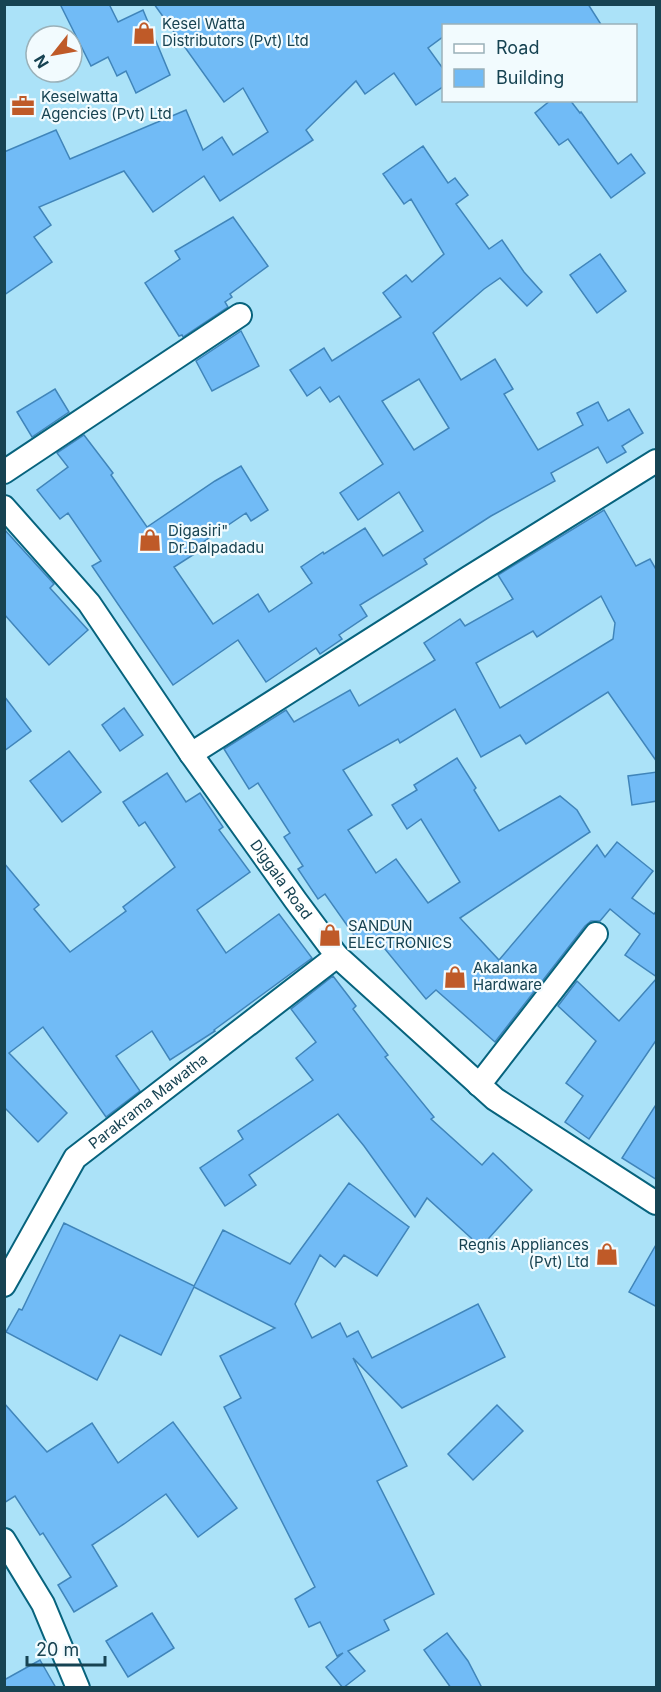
<svg xmlns="http://www.w3.org/2000/svg" width="661" height="1692" font-family="Inter,sans-serif">
  <style>
    .building { fill: #71bbf6; stroke: #4085ba; stroke-width: 1.5; fill-rule: evenodd }
    .lines { fill: none; stroke-linecap: round; stroke-linejoin: round }
    .minor-casing { stroke: #07637d; stroke-width: 26 }
    .minor { stroke: #fff; stroke-width: 22 }
    .labels { text-anchor: middle; stroke-width: 4.5; stroke-linejoin: round; paint-order: stroke }
    .poi-label { font-size: 15px; fill: #174352; stroke: #f2fbfe; text-anchor: start }
    .street-label { font-size: 15px; fill: #174352; stroke: #f2fbfe }
  </style>
  <rect width="100%" height="100%" fill="#abe2f8"/>
  <!-- building -->
  <g class="building">
    <polygon points="60,4 109,4 118,22 143,10 170,75 136,93 126,71 117,76 108,57 91,66"/>
    <polygon points="154,4 588,4 602,26 444,26 444,36 428,48 444,70 444,86 416,105 394,73 365,94 356,81 306,130 313,140 220,201 204,176 153,212 124,171 39,207 51,225 34,237 52,262 4,295 4,152 56,130 70,159 186,110 203,150 222,137 233,155 268,132 243,88 224,102"/>
    <polygon points="551,100 570,100 580,113 581,112 618,164 631,154 645,173 611,198 568,139 559,145 535,113"/>
    <path d="M 423,146 L 448,183 L 455,178 L 468,195 L 456,204 L 489,249 L 502,240 L 524,272 L 542,292 L 527,306 L 500,278 L 484,289 L 433,333 L 461,380 L 495,359 L 513,389 L 504,394 L 538,450 L 583,425 L 577,413 L 598,402 L 608,421 L 629,409 L 643,433 L 622,446 L 626,452 L 607,463 L 598,447 L 551,473 L 555,481 L 491,516 L 424,559 L 427,564 L 360,605 L 367,616 L 339,635 L 342,639 L 320,654 L 316,648 L 266,682 L 238,640 L 173,685 L 92,566 L 101,561 L 68,513 L 60,519 L 37,490 L 68,467 L 57,453 L 84,435 L 113,473 L 111,475 L 147,527 L 215,481 L 241,466 L 268,510 L 251,521 L 246,513 L 193,549 L 196,553 L 174,567 L 213,624 L 258,594 L 269,612 L 312,583 L 301,567 L 323,552 L 324,554 L 365,528 L 383,556 L 423,531 L 399,492 L 358,520 L 340,493 L 383,464 L 339,396 L 330,402 L 320,387 L 307,396 L 290,370 L 324,348 L 332,361 L 401,317 L 383,293 L 406,275 L 412,282 L 444,254 L 411,199 L 404,204 L 383,174 ZM 419,379 L 449,428 L 414,450 L 382,401 Z"/>
    <polygon points="233,217 268,266 230,294 232,297 225,302 228,307 183,337 182,335 179,336 145,283 180,259 175,251"/>
    <polygon points="600,254 626,291 597,313 570,275"/>
    <polygon points="241,331 259,366 212,391 196,361"/>
    <polygon points="55,389 69,412 32,437 17,412"/>
    <path d="M 604,510 L 636,566 L 650,559 L 657,571 L 657,762 L 608,692 L 526,744 L 520,735 L 481,757 L 455,709 L 400,743 L 398,739 L 343,770 L 372,815 L 348,830 L 376,873 L 396,859 L 428,903 L 460,882 L 421,819 L 407,829 L 392,805 L 417,790 L 414,785 L 457,758 L 476,788 L 474,790 L 499,831 L 560,796 L 577,810 L 590,832 L 460,918 L 499,960 L 597,845 L 605,857 L 617,842 L 653,871 L 632,898 L 654,914 L 657,910 L 657,977 L 625,955 L 640,934 L 610,909 L 600,921 L 591,921 L 585,926 L 495,1042 L 436,990 L 426,999 L 376,938 L 363,948 L 325,894 L 318,899 L 298,869 L 303,866 L 284,837 L 290,833 L 258,783 L 249,789 L 224,749 L 286,710 L 294,722 L 350,690 L 359,706 L 435,660 L 424,643 L 460,619 L 465,626 L 513,599 L 498,575 ZM 601,596 L 615,623 L 613,639 L 500,708 L 476,663 L 533,631 L 537,637 Z"/>
    <polygon points="4,529 54,584 50,588 88,630 49,665 4,614"/>
    <polygon points="4,696 31,731 4,751"/>
    <polygon points="124,708 143,735 120,751 102,725"/>
    <polygon points="69,751 101,792 62,822 30,781"/>
    <polygon points="657,772 657,801 632,805 628,776"/>
    <polygon points="167,773 186,802 200,793 223,827 219,830 250,872 197,910 226,953 279,914 312,958 214,1030 215,1031 170,1060 152,1031 116,1056 140,1091 106,1117 43,1027 9,1053 67,1113 38,1142 4,1107 4,863 39,905 34,909 70,952 126,911 123,907 175,867 145,822 139,826 123,802"/>
    <polygon points="333,976 356,1006 353,1009 388,1055 385,1057 434,1117 431,1119 482,1165 493,1153 532,1190 481,1247 427,1198 415,1217 364,1146 338,1114 249,1175 256,1185 225,1206 200,1168 243,1139 238,1131 313,1080 296,1058 316,1042 291,1009"/>
    <polygon points="657,978 657,1039 589,1139 565,1122 583,1096 566,1083 596,1041 558,1006 577,981 619,1021"/>
    <polygon points="657,1103 657,1180 622,1158"/>
    <polygon points="349,1183 409,1227 377,1276 344,1255 335,1267 320,1255 295,1304 312,1338 340,1323 347,1337 358,1331 372,1358 478,1304 505,1357 402,1408 353,1358 407,1466 377,1481 434,1594 384,1620 389,1630 348,1651 365,1671 343,1688 326,1667 343,1653 337,1656 320,1622 309,1627 295,1599 315,1587 224,1407 241,1398 220,1356 275,1328 194,1287 161,1355 120,1335 97,1380 6,1332 19,1309 22,1310 64,1223 194,1286 223,1230 290,1264"/>
    <polygon points="657,1243 657,1307 629,1292"/>
    <polygon points="4,1403 47,1452 92,1423 118,1463 173,1422 237,1508 198,1537 166,1494 124,1524 92,1545 117,1586 74,1612 58,1585 71,1577 43,1533 40,1535 15,1496 4,1503"/>
    <polygon points="497,1405 523,1431 473,1480 448,1454"/>
    <polygon points="152,1613 174,1648 128,1677 106,1641"/>
    <polygon points="447,1633 468,1661 482,1688 451,1688 424,1650"/>
    <polygon points="40,1660 56,1688 4,1688 4,1680"/>
  </g>
  <g class="lines">
    <!-- minor casing -->
    <g class="minor-casing">
      <g id="minor">
        <polyline points="4,472 240,315"/>
        <path id="s1" d="M 4,507 L 89,603 L 191,754 L 296,901 L 337,956 L 495,1099 L 656,1203"/>
        <polyline points="191,754 468,578 656,461"/>
        <polyline points="479,1085 596,934"/>
        <path id="s2" d="M 4,1285 L 75,1158 L 337,956"/>
        <polyline points="4,1540 43,1604 78,1688"/>
      </g>
    </g>
    <!-- minor -->
    <use href="#minor" class="minor"/>
  </g>
  <!-- icons -->
  <defs>
    <g id="shop-bare" transform="scale(1.8)"><path d="M-5-2.5h2.3a2.7 3.5 0 0 1 5.4 0H5L5.5 6h-11ZM-1.5-2.5h3a1.5 2.3 0 0 0-3 0Z" fill="#bf5a28" stroke="#f2fbfe" stroke-width="2.5" paint-order="stroke"/></g>
    <g id="office-bare" transform="scale(1.8)"><path d="M-6-3h4V-5.5h4V-3h4V5H-6ZM-1-4.5V-3h2v-1.5ZM-6 0V1H6V0Z" fill="#bf5a28" stroke="#f2fbfe" stroke-width="2.5" paint-order="stroke"/></g>
  </defs>
  <g fill-rule="evenodd">
    <use href="#shop-bare" x="144" y="33"/>
    <use href="#office-bare" x="23" y="106"/>
    <use href="#shop-bare" x="150" y="540"/>
    <use href="#shop-bare" x="330" y="935"/>
    <use href="#shop-bare" x="455" y="977"/>
    <use href="#shop-bare" x="607" y="1254"/>
  </g>
  <g class="labels">
    <!-- poi labels -->
    <g class="poi-label">
      <text x="162" y="29">Kesel Watta<tspan x="162" dy="17">Distributors (Pvt) Ltd</tspan></text>
      <text x="41" y="102">Keselwatta<tspan x="41" dy="17">Agencies (Pvt) Ltd</tspan></text>
      <text x="168" y="536">Digasiri"<tspan x="168" dy="17">Dr.Dalpadadu</tspan></text>
      <text x="348" y="931">SANDUN<tspan x="348" dy="17">ELECTRONICS</tspan></text>
      <text x="473" y="973">Akalanka<tspan x="473" dy="17">Hardware</tspan></text>
      <text x="589" y="1250" text-anchor="end">Regnis Appliances<tspan x="589" dy="17">(Pvt) Ltd</tspan></text>
    </g>
    <!-- street labels -->
    <g class="street-label">
      <text dy="5" stroke="none"><textPath href="#s1" startOffset="465">Diggala Road</textPath></text>
      <text dy="5" stroke="none"><textPath href="#s2" startOffset="238">Parakrama Mawatha</textPath></text>
    </g>
  </g>
  <!-- border -->
  <rect width="661" height="1692" fill="none" stroke="#174352" stroke-width="12"/>
  <!-- legend -->
  <rect x="442" y="24" width="195" height="78" fill="#f2fbfe" stroke="#9ab1b9" stroke-width="1.5"/>
  <rect x="454" y="44" width="30" height="9" fill="#ffffff" stroke="#9ab1b9" stroke-width="1.5"/>
  <text x="496" y="54" font-size="18" fill="#174352">Road</text>
  <rect x="454" y="69" width="30" height="18" fill="#71bbf6" stroke="#9ab1b9" stroke-width="1.5"/>
  <text x="496" y="84" font-size="18" fill="#174352">Building</text>
  <!-- north arrow -->
  <g transform="translate(54 54) rotate(239)"><circle r="28" fill="#f2fbfe" stroke="#9ab1b9" stroke-width="1.5"/>
  <path d="M0-4.5L10 22L0 15L-10 22Z" fill="#bf5a28"/>
  <text y="-9" font-size="16" font-weight="bold" text-anchor="middle" fill="#174352">N</text>
  </g>
  <!-- scale -->
  <path d="M27 1656v9h78v-9" fill="none" stroke="#174352" stroke-width="3"/>
  <text x="36" y="1656" font-size="18" fill="#174352" stroke="#f2fbfe" stroke-width="4.5" paint-order="stroke">20 m</text>
</svg>
